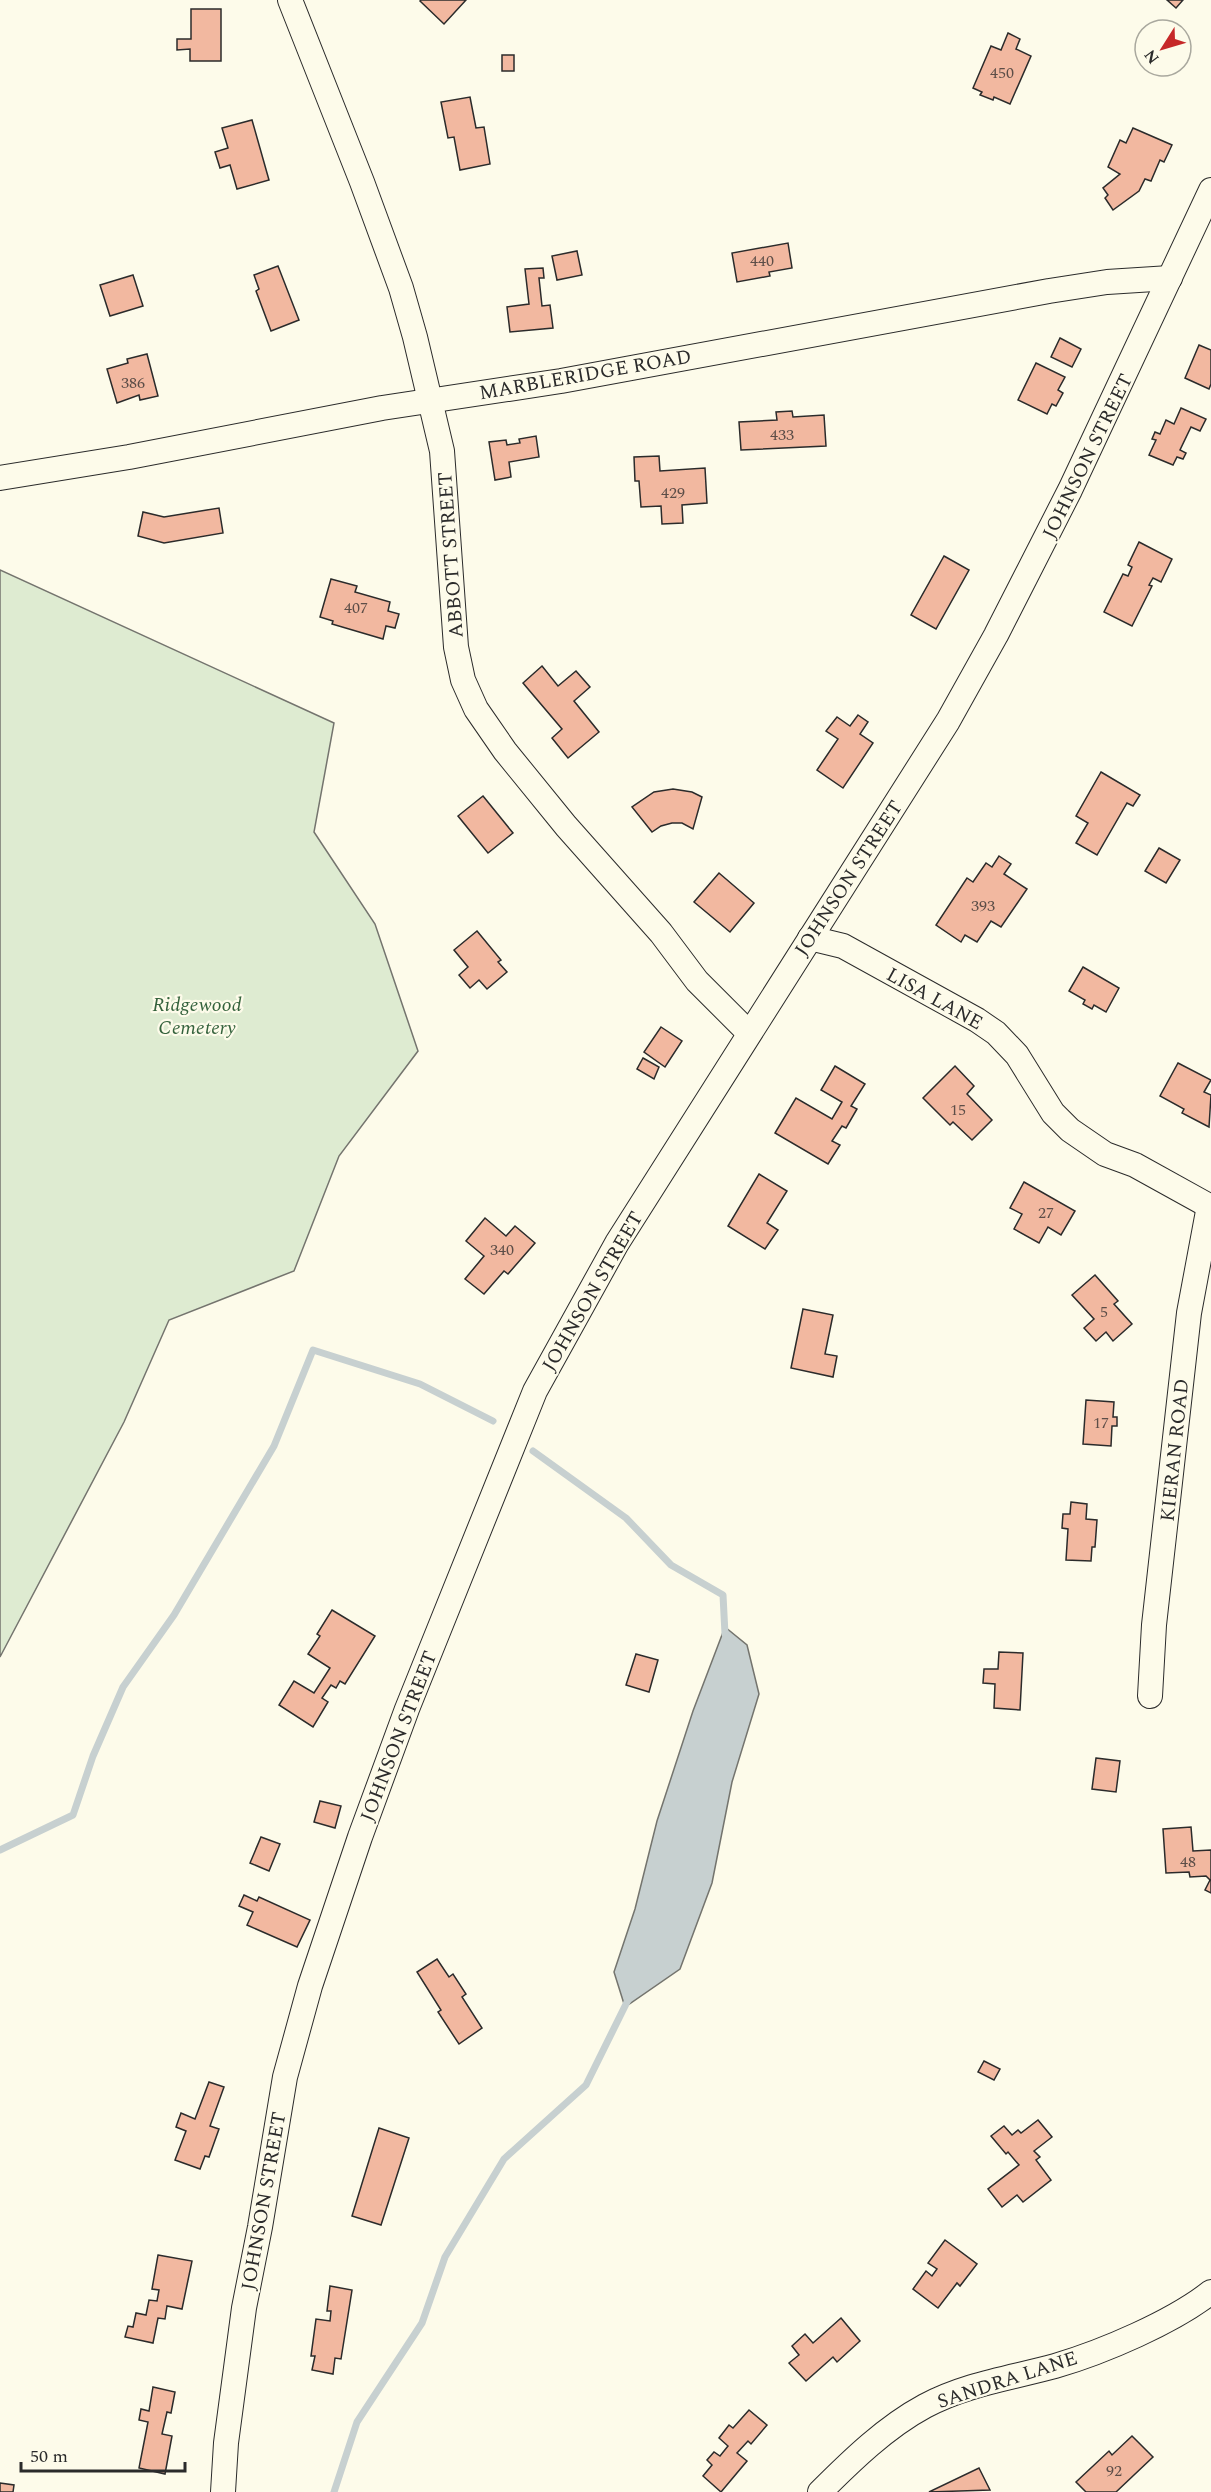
<svg xmlns="http://www.w3.org/2000/svg" width="1211" height="2492" font-family="Spectral,serif">
  <style>
    .green { fill: #deebd1; stroke: #74746e; stroke-width: 1.5 }
    .water { fill: #c7d0d0; stroke: #74746e; stroke-width: 1.5 }
    .lines { fill: none; stroke-linecap: round; stroke-linejoin: round }
    .stream { stroke: #c7d0d0; stroke-width: 7 }
    .building { fill: #f2b8a0; stroke: #2b2b2b; stroke-width: 1.5 }
    .minor-casing { stroke: #2b2b2b; stroke-width: 26 }
    .minor { stroke: #fdfbea; stroke-width: 24 }
    .labels { text-anchor: middle; stroke-width: 4.5; stroke-linejoin: round; paint-order: stroke }
    .number-label { font-size: 16px; fill: #5d4e48 }
    .street-label { font-size: 20px; fill: #2b2b2b; stroke: #fdfbea }
    .park-label { font-size: 20px; font-style: italic; fill: #34623c; stroke: #fdfbea }
  </style>
  <rect width="100%" height="100%" fill="#fdfbea"/>
  <!-- green -->
  <polygon class="green" points="0,570 334,723 314,832 375,924 418,1051 339,1156 294,1271 169,1320 124,1422 0,1657"/>
  <!-- water -->
  <polygon class="water" points="725,1627 747,1645 759,1694 732,1782 712,1883 680,1969 625,2007 614,1972 635,1909 657,1821 693,1711"/>
  <g class="lines">
    <!-- stream -->
    <g class="stream">
      <polyline points="533,1451 626,1518 671,1565 723,1595 725,1634"/>
      <polyline points="0,1850 73,1815 93,1756 123,1687 174,1615 274,1446 313,1350 420,1384 493,1421"/>
      <polyline points="334,2492 357,2422 422,2323 445,2257 504,2159 586,2085 628,2000"/>
    </g>
  </g>
  <!-- building -->
  <g class="building">
    <polygon points="421,0 466,0 444,24 420,1"/>
    <polygon points="1167,0 1183,0 1176,8"/>
    <polygon points="191,9 221,9 221,61 190,61 190,49 177,50 177,39 191,39"/>
    <polygon points="1008,33 1020,39 1016,49 1031,56 1010,104 994,97 993,100 980,95 982,92 973,88 991,46 1001,50"/>
    <rect x="502" y="55" width="12" height="16"/>
    <polygon points="470,97 476,128 484,127 490,164 460,170 454,137 448,138 441,102"/>
    <polygon points="252,120 269,180 237,189 230,165 220,168 215,152 228,148 222,128"/>
    <polygon points="1133,128 1172,145 1164,162 1160,160 1151,181 1145,179 1139,191 1113,210 1105,198 1108,195 1103,188 1120,174 1108,167 1120,140 1126,143"/>
    <polygon points="788,243 792,268 769,272 770,276 737,282 732,253"/>
    <polygon points="577,251 582,275 557,280 552,256"/>
    <polygon points="278,266 299,320 271,331 256,291 259,289 254,275"/>
    <polygon points="543,268 544,278 539,278 542,306 550,305 553,328 510,332 507,307 529,304 525,269"/>
    <polygon points="133,275 143,306 110,316 100,285"/>
    <polygon points="1060,338 1081,349 1072,367 1051,357"/>
    <polygon points="1199,345 1211,350 1211,384 1209,389 1185,378"/>
    <polygon points="147,354 158,396 140,400 139,395 117,403 107,369 128,363 127,359"/>
    <polygon points="1036,363 1065,377 1058,390 1063,393 1056,406 1052,404 1047,414 1018,400"/>
    <polygon points="1181,408 1206,419 1200,431 1191,427 1180,450 1186,453 1183,459 1177,457 1173,465 1149,455 1156,440 1152,439 1155,432 1160,434 1166,420 1174,424"/>
    <polygon points="792,411 793,417 824,415 826,446 741,450 739,422 777,420 776,412"/>
    <polygon points="536,436 539,457 509,462 511,477 495,480 489,442 506,440 507,445 520,443 519,439"/>
    <polygon points="659,456 660,471 705,468 707,503 682,505 683,523 662,524 661,506 641,507 639,481 635,481 634,457"/>
    <polygon points="219,508 223,533 164,543 138,536 143,512 164,517"/>
    <polygon points="1139,542 1172,559 1161,582 1153,578 1149,585 1152,586 1132,626 1104,612 1123,574 1128,576 1132,567 1128,565"/>
    <polygon points="944,556 969,570 936,629 911,615"/>
    <polygon points="331,579 357,586 355,592 390,602 388,611 399,614 395,628 386,626 383,639 332,624 333,621 320,617"/>
    <polygon points="542,666 558,686 576,671 590,687 574,701 599,732 568,758 552,738 562,729 523,683"/>
    <polygon points="858,715 868,722 860,734 873,743 843,788 817,770 838,739 826,731 837,717 850,726"/>
    <polygon points="1101,772 1140,795 1133,806 1127,803 1097,855 1076,843 1088,823 1076,816"/>
    <polygon points="673,789 692,792 702,797 693,829 682,823 672,823 661,826 652,832 632,807 654,792"/>
    <polygon points="483,796 513,833 488,853 458,816"/>
    <polygon points="1159,848 1180,860 1166,883 1145,871"/>
    <polygon points="999,856 1011,864 1004,874 1027,889 1001,927 991,921 977,942 965,935 961,942 936,925 967,878 973,882 986,863 992,867"/>
    <polygon points="719,873 754,903 730,932 694,902"/>
    <polygon points="477,931 501,960 498,962 507,972 487,989 479,980 470,988 459,975 468,967 454,950"/>
    <polygon points="1083,967 1119,988 1106,1012 1094,1005 1092,1009 1083,1004 1085,1000 1069,991"/>
    <polygon points="661,1027 682,1041 665,1067 644,1052"/>
    <polygon points="643,1058 659,1067 654,1079 637,1069"/>
    <polygon points="1178,1063 1211,1080 1204,1092 1211,1095 1209,1127 1182,1113 1184,1109 1160,1096"/>
    <polygon points="835,1066 865,1084 851,1106 857,1109 846,1128 842,1126 832,1141 840,1145 828,1164 775,1133 796,1098 832,1119 842,1102 821,1090"/>
    <polygon points="955,1066 974,1086 967,1094 992,1120 972,1140 953,1122 950,1125 923,1098"/>
    <polygon points="759,1174 787,1191 767,1223 778,1230 765,1249 728,1226"/>
    <polygon points="1024,1182 1075,1211 1061,1235 1048,1227 1039,1243 1014,1229 1022,1214 1010,1208"/>
    <polygon points="485,1218 506,1236 515,1226 535,1243 508,1274 504,1271 484,1294 465,1279 484,1256 466,1241"/>
    <polygon points="1095,1275 1118,1301 1114,1304 1132,1324 1113,1341 1106,1332 1096,1341 1084,1328 1094,1319 1072,1295"/>
    <polygon points="803,1309 833,1315 825,1354 837,1356 833,1377 791,1368"/>
    <polygon points="1086,1400 1114,1402 1113,1417 1117,1417 1117,1426 1112,1426 1111,1446 1083,1444"/>
    <polygon points="1071,1502 1087,1504 1086,1519 1097,1520 1095,1547 1092,1547 1091,1561 1066,1560 1068,1529 1062,1528 1063,1514 1070,1514"/>
    <polygon points="332,1610 375,1636 345,1684 340,1681 336,1688 331,1685 322,1698 328,1702 313,1727 279,1705 294,1681 314,1693 330,1668 308,1654 320,1636 317,1634"/>
    <polygon points="999,1652 1023,1653 1020,1710 994,1708 995,1684 983,1683 984,1669 998,1669"/>
    <polygon points="636,1654 658,1660 649,1692 626,1685"/>
    <polygon points="1096,1758 1120,1761 1116,1792 1092,1789"/>
    <polygon points="320,1801 341,1806 335,1828 314,1822"/>
    <polygon points="1191,1827 1193,1851 1211,1850 1211,1893 1205,1890 1210,1880 1206,1876 1190,1877 1189,1872 1166,1873 1163,1829"/>
    <polygon points="261,1837 280,1844 269,1871 250,1863"/>
    <polygon points="244,1895 257,1901 259,1897 310,1920 297,1947 247,1925 253,1912 239,1906"/>
    <polygon points="437,1959 449,1977 453,1974 466,1994 462,1997 482,2028 459,2044 438,2012 441,2010 417,1972"/>
    <polygon points="984,2061 1000,2069 994,2080 978,2072"/>
    <polygon points="209,2082 224,2087 210,2126 219,2129 209,2157 205,2156 200,2169 175,2160 186,2131 176,2127 181,2113 195,2119"/>
    <polygon points="1038,2120 1052,2137 1034,2151 1040,2157 1036,2160 1051,2180 1023,2202 1017,2195 1002,2207 988,2189 1019,2165 1008,2152 1006,2154 991,2136 1004,2126 1012,2135 1018,2130 1021,2133"/>
    <polygon points="379,2128 409,2138 381,2225 352,2216"/>
    <polygon points="945,2240 977,2264 960,2286 957,2283 938,2308 913,2289 926,2271 932,2276 937,2269 928,2263"/>
    <polygon points="158,2255 192,2261 182,2309 167,2306 165,2319 158,2318 153,2343 125,2337 128,2326 133,2327 136,2313 146,2315 149,2300 157,2301 159,2290 152,2289"/>
    <polygon points="330,2286 352,2290 341,2359 335,2358 333,2374 312,2370 315,2356 311,2356 316,2319 330,2321 331,2311 327,2311"/>
    <polygon points="841,2318 860,2341 837,2362 833,2357 806,2381 789,2363 799,2355 792,2346 805,2334 813,2343"/>
    <polygon points="153,2387 175,2392 171,2413 167,2412 162,2434 172,2436 165,2474 139,2468 148,2422 139,2420 141,2409 149,2411"/>
    <polygon points="749,2410 767,2425 751,2444 748,2441 737,2453 747,2461 721,2492 703,2476 712,2465 707,2460 714,2452 720,2456 728,2446 719,2438 729,2425 733,2428"/>
    <polygon points="1132,2436 1153,2457 1116,2492 1086,2492 1076,2482 1109,2451 1112,2455"/>
    <polygon points="979,2468 990,2490 929,2492"/>
    <polygon points="0,2483 14,2485 13,2492 0,2492"/>
  </g>
  <g class="lines">
    <!-- minor casing -->
    <g class="minor-casing">
      <g id="minor">
        <polyline points="290,0 362,182 401,288 415,337 442,451 456,647 463,680 476,709 505,751 566,826 661,933 697,981 749,1033"/>
        <polyline points="0,478 129,457 382,408 561,381 1049,291 1107,282 1170,278"/>
        <polyline points="810,938 843,946 977,1020 996,1033 1017,1055 1053,1113 1070,1130 1105,1154 1135,1165 1211,1207"/>
        <polyline points="1150,1696 1154,1625 1189,1313 1209,1206"/>
        <polyline points="223,2492 226,2443 244,2308 260,2227 285,2077 310,1986 360,1837 407,1709 535,1391 617,1243 948,721 996,635 1070,490 1211,190"/>
        <path d="M 820,2492 C 852,2460 886,2427 925,2406 C 966,2384 1011,2378 1055,2366 C 1103,2352 1173,2322 1211,2292"/>
      </g>
    </g>
    <!-- minor -->
    <use href="#minor" class="minor"/>
  </g>
  <g class="labels">
    <!-- number labels -->
    <g class="number-label">
      <text x="1002" y="78">450</text>
      <text x="762" y="266">440</text>
      <text x="133" y="388">386</text>
      <text x="782" y="440">433</text>
      <text x="673" y="498">429</text>
      <text x="356" y="613">407</text>
      <text x="983" y="911">393</text>
      <text x="958" y="1115">15</text>
      <text x="1046" y="1218">27</text>
      <text x="502" y="1255">340</text>
      <text x="1104" y="1317">5</text>
      <text x="1101" y="1428">17</text>
      <text x="1188" y="1867">48</text>
      <text x="1114" y="2476">92</text>
    </g>
    <!-- street labels -->
    <g class="street-label">
      <text transform="translate(585 374) rotate(-10)" y="7">MARBLERIDGE ROAD</text>
      <text transform="translate(1087 456) rotate(-64)" y="7">JOHNSON STREET</text>
      <text transform="translate(450 555) rotate(-94)" y="7">ABBOTT STREET</text>
      <text transform="translate(848 878) rotate(-57)" y="7">JOHNSON STREET</text>
      <text transform="translate(935 998) rotate(29)" y="7">LISA LANE</text>
      <text transform="translate(592 1291) rotate(-60)" y="7">JOHNSON STREET</text>
      <text transform="translate(1174 1450) rotate(-84)" y="7">KIERAN ROAD</text>
      <text transform="translate(398 1736) rotate(-69)" y="7">JOHNSON STREET</text>
      <text transform="translate(263 2201) rotate(-80)" y="7">JOHNSON STREET</text>
      <text transform="translate(1007 2379) rotate(-18)" y="7">SANDRA LANE</text>
    </g>
    <!-- park labels -->
    <g class="park-label">
      <text x="197" y="1011">Ridgewood<tspan x="197" dy="23">Cemetery</tspan></text>
    </g>
  </g>
  <!-- north arrow -->
  <g transform="translate(1163 48) rotate(233)"><circle r="28" fill="#fdfbea" stroke="#a9a89e" stroke-width="1.5"/>
  <path d="M0-4.5L10 22L0 15L-10 22Z" fill="#c62828"/>
  <text y="-9" font-size="16" font-weight="bold" text-anchor="middle" fill="#2b2b2b">N</text>
  </g>
  <!-- scale -->
  <path d="M21 2462v9h164v-9" fill="none" stroke="#2b2b2b" stroke-width="3"/>
  <text x="30" y="2462" font-size="18" fill="#2b2b2b" stroke="#fdfbea" stroke-width="4.5" paint-order="stroke">50 m</text>
</svg>
